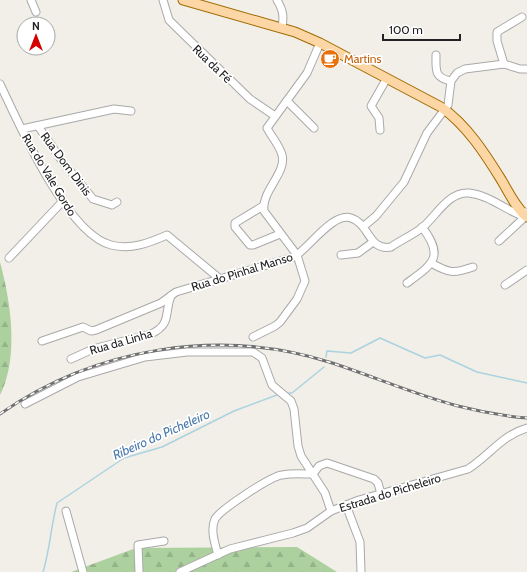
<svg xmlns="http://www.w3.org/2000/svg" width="527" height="572" font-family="Cabin,sans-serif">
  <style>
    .forest { fill: url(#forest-firs) }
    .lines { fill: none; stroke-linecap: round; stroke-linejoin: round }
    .stream { stroke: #aad3df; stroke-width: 1.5 }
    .minor-casing { stroke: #a9a9a9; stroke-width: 9 }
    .major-casing { stroke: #a06b00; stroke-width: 11 }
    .minor { stroke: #fff; stroke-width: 7 }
    .major { stroke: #fcd6a4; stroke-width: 9 }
    .rail-casing { stroke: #707070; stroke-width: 3 }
    .rail { stroke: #fff; stroke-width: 1.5; stroke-dasharray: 4.5; stroke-linecap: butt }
    .labels { text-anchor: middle; stroke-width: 3.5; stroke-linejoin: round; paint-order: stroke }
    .food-label { font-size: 12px; fill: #c56008; stroke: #fff; text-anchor: start }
    .street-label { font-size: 12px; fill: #222; stroke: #fff }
    .water-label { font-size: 13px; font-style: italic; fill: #4a7aab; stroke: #fff }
  </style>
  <defs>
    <pattern id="forest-firs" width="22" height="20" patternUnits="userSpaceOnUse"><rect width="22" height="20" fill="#add19e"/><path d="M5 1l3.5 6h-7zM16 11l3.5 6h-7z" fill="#95b388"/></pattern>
  </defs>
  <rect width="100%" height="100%" fill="#f2efe9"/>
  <!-- forest -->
  <g class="forest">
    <path d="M 0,262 C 11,303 19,357 0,395 Z"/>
    <polygon points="297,547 337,572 71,572 136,548"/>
  </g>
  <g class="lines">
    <!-- stream -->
    <g class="stream">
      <polyline points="326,357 327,351 351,353 380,338 425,358 440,355 477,372 527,383"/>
      <polyline points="289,393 292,393 324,367"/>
      <path d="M 43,572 C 50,549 51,526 57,503 L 124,458 L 162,447 L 234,411 L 277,395"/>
    </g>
    <!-- minor casing -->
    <g class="minor-casing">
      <g id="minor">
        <polyline points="31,0 36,12"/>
        <polyline points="163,0 169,20 175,26 250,99 275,116"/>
        <path d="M 277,0 C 283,10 284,16 282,27"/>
        <path d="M 436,55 C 436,70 434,78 451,81"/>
        <polyline points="504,64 497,41 497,32 522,17"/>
        <path d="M 0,84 C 19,124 67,234 111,245 C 131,250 149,243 167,235 L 220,279"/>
        <polyline points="287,101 314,128"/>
        <polyline points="38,126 62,161 93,199 112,205 117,202"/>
        <polyline points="22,129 114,109 131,111"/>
        <polyline points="380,130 379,118 371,106 387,78"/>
        <polyline points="263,206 235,223 235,227 250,245 253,245 280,234"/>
        <polyline points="364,226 376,216 404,182 427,133 448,105 451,81 457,73 465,69 504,64 520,69 527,69"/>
        <polyline points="499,241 526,216"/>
        <polyline points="341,255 358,253 373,242"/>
        <polyline points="9,258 63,201"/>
        <path d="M 431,263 C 449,273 453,274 473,267"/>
        <path d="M 407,283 C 433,264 445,257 422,227"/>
        <polyline points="505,285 527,270"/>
        <path d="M 253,337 L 275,326 L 280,322 L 297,299 L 305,281 L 297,255 L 264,211 C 261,191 287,173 282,155 C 280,146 271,136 267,128 L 307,73 L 320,43"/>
        <path d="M 42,341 L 83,327 L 91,331 L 96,330 L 161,303 L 176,292 L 294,257 C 310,247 333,212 351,218 C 370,224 368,251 391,247 C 401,240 413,235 423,227 C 436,216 449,191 469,193 C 488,195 503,208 520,215 L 525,212"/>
        <path d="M 71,359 L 93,349 L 151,334 C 172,324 164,313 171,296"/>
        <polyline points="25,404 78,377 145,357 187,352 253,352 262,358 272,385 291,401 294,409 298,446 301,456 325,493 331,511"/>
        <polyline points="346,505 360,542 361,572"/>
        <polyline points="66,511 83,572"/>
        <path d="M 218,555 C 215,544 210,530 215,519 C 220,510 271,476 282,475 C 292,473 303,474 313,474 L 319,466 L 327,463 L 374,479 L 378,483 L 381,494"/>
        <polyline points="139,572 138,545 164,541"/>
        <path d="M 180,572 L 230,549 L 293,533 L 307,528 L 331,511 L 359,500 L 468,469 C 489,456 502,435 527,428"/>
      </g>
    </g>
    <!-- major casing -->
    <g class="major-casing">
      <path id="major" d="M 183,0 L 295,32 L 320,43 L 441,107 C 467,125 486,155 502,181 C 509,193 516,208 527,217"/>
    </g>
    <!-- minor -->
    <use href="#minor" class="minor"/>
    <!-- major -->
    <use href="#major" class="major"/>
    <!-- rail casing -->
    <g class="rail-casing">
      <path id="rail" d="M 0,414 C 94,348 219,327 329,362 C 373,376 415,395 458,406 C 481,412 504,416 527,418"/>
    </g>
    <!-- rail -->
    <use href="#rail" class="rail"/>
  </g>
  <!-- icons -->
  <defs>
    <g id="cafe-disc" transform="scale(1)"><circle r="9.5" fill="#e8710a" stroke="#fff"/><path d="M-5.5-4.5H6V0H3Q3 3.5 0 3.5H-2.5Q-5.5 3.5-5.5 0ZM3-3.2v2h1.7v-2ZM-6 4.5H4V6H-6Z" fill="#fff"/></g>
  </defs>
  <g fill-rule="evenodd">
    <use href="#cafe-disc" x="330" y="59"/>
  </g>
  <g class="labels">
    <!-- food labels -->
    <g class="food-label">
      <text x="344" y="63">Martins</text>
    </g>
    <!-- street labels -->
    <g class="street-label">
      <text transform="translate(212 64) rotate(44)" y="4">Rua da Fé</text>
      <text transform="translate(66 164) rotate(53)" y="4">Rua Dom Dinis</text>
      <text transform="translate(49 175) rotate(59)" y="4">Rua do Vale Gordo</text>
      <text transform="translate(242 272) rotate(-17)" y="4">Rua do Pinhal Manso</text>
      <text transform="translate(121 342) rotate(-16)" y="4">Rua da Linha</text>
      <text transform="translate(390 493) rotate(-17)" y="4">Estrada do Picheleiro</text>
    </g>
    <!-- water labels -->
    <g class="water-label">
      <text transform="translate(161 434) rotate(-24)" y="5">Ribeiro do Picheleiro</text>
    </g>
  </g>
  <!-- north arrow -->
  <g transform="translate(36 36)"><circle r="19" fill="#ffffff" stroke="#a7a7a7"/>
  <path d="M0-3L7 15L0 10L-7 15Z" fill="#d40000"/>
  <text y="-6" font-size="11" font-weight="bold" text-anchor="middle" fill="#222222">N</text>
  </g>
  <!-- scale -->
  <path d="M383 34v6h77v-6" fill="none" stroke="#222222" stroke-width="2"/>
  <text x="389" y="34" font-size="12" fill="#222222" stroke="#ffffff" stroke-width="3" paint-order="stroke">100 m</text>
</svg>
